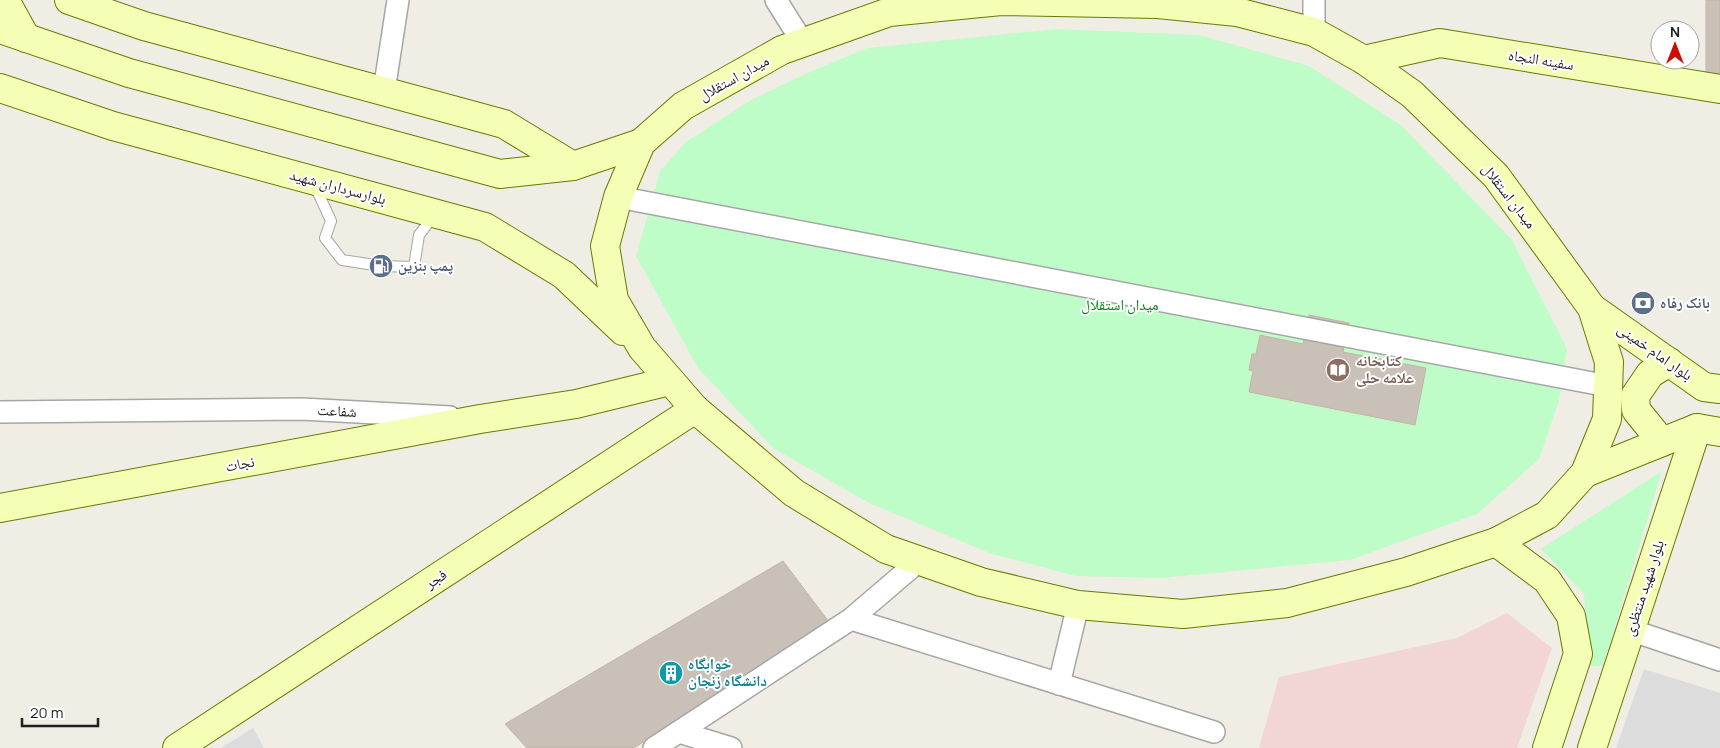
<svg xmlns="http://www.w3.org/2000/svg" width="1720" height="748" font-family="Manrope,'Noto Naskh Arabic',sans-serif">
  <style>
    .residential { fill: #dddcdc }
    .commercial { fill: #f2d6d3 }
    .park { fill: #bffdc8 }
    .building { fill: #c9c0b7; stroke: #c3b5a6 }
    .lines { fill: none; stroke-linecap: round; stroke-linejoin: round }
    .lane-casing { stroke: #a6a6a6; stroke-width: 12 }
    .street-casing { stroke: #a6a6a6; stroke-width: 24 }
    .secondary-casing { stroke: #657c00; stroke-width: 30 }
    .lane { stroke: #fff; stroke-width: 10 }
    .street { stroke: #fff; stroke-width: 21 }
    .secondary { stroke: #f5feb5; stroke-width: 28 }
    .labels { text-anchor: middle; stroke-width: 4; stroke-linejoin: round; paint-order: stroke }
    .street-label { font-size: 15px; fill: #1f1f1f; stroke: #fff }
    .service-label { font-size: 15px; font-weight: bold; fill: #4e5e75; stroke: #fff; text-anchor: start }
    .park-label { font-size: 15px; fill: #048618; stroke: #fff }
    .education-label { font-size: 15px; font-weight: bold; fill: #785e54; stroke: #fff; text-anchor: start }
    .culture-label { font-size: 15px; font-weight: bold; fill: #0d838f; stroke: #fff; text-anchor: start }
  </style>
  <rect width="100%" height="100%" fill="#f0ede4"/>
  <!-- residential -->
  <g class="residential">
    <polygon points="1644,669 1720,693 1720,748 1616,748"/>
    <polygon points="253,728 264,748 221,748"/>
  </g>
  <!-- commercial -->
  <polygon class="commercial" points="1507,613 1552,648 1517,748 1259,748 1279,677 1457,638"/>
  <!-- park -->
  <g class="park">
    <polygon points="1056,29 1199,35 1309,66 1401,125 1512,240 1567,349 1559,401 1539,459 1477,514 1350,560 1161,578 1076,576 992,554 869,503 773,448 698,368 636,256 660,171 687,141 753,99 805,74 867,48"/>
    <polygon points="1662,471 1603,666 1587,666 1588,644 1584,594 1541,549"/>
  </g>
  <!-- building -->
  <g class="building">
    <polygon points="1706,0 1720,0 1720,78 1706,76"/>
    <polygon points="1309,315 1349,323 1343,352 1426,368 1415,425 1249,392 1253,371 1249,370 1252,354 1256,354 1260,335 1303,344"/>
    <polygon points="783,561 829,622 634,748 527,748 505,724"/>
  </g>
  <g class="lines">
    <!-- lane casing -->
    <g class="lane-casing">
      <polyline id="lane" points="315,186 331,221 325,238 342,260 381,266 414,267 419,235 435,214"/>
    </g>
    <!-- street casing -->
    <g class="street-casing">
      <g id="street">
        <polyline points="776,0 803,43"/>
        <polyline points="1314,32 1314,0"/>
        <polyline points="384,91 398,0"/>
        <polyline points="618,197 1608,386"/>
        <polyline points="0,412 302,409 450,417"/>
        <polyline points="851,619 1214,732"/>
        <polyline points="1630,630 1720,660"/>
        <polyline points="1059,684 1078,605"/>
        <polyline points="679,732 731,748"/>
        <polyline points="654,748 851,619 920,560"/>
      </g>
    </g>
    <!-- secondary casing -->
    <g class="secondary-casing">
      <g id="secondary">
        <polyline points="5,0 26,38"/>
        <polyline points="69,0 144,26 504,124 573,166"/>
        <polygon points="1001,1 1158,4 1237,12 1314,32 1364,60 1412,94 1496,176 1592,308 1609,362 1607,419 1585,473 1547,515 1496,542 1406,572 1287,603 1183,614 1078,605 981,582 886,549 794,493 695,409 642,348 614,300 605,246 618,197 641,143 683,106 782,50 889,12"/>
        <polyline points="0,29 129,73 500,174 573,166 641,143"/>
        <polyline points="1364,60 1440,43 1720,89"/>
        <polyline points="0,88 113,126 485,227 564,275 623,331"/>
        <polyline points="1592,308 1704,387 1720,389"/>
        <polyline points="1662,442 1636,410 1635,396 1650,374 1669,362"/>
        <polyline points="1585,473 1697,428 1720,432"/>
        <polyline points="0,508 480,419 576,404 670,381"/>
        <polyline points="1496,542 1547,580 1571,616 1578,654 1547,748"/>
        <polyline points="177,748 695,409"/>
        <polyline points="1592,748 1697,428"/>
      </g>
    </g>
    <!-- lane -->
    <use href="#lane" class="lane"/>
    <!-- street -->
    <use href="#street" class="street"/>
    <!-- secondary -->
    <use href="#secondary" class="secondary"/>
  </g>
  <!-- icons -->
  <defs>
    <g id="fuel-disc" transform="scale(1.25)"><circle r="9.5" fill="#5c6f8a" stroke="#fff"/><path d="M-5.5-6h7V0h2V4h1.3V-2.5L3-4.5l.8-.8L6-3V5H2.5V1h-1V6h-7ZM-4.2-4.7v3.2H.2V-4.7Z" fill="#fff"/></g>
    <g id="bank-disc" transform="scale(1.25)"><circle r="9.5" fill="#5c6f8a" stroke="#fff"/><path d="M-6-4H6V4H-6ZM0-2.3a2.3 2.3 0 1 0 0 4.6a2.3 2.3 0 1 0 0-4.6Z" fill="#fff"/></g>
    <g id="library-disc" transform="scale(1.25)"><circle r="9.5" fill="#8d6e63" stroke="#fff"/><path d="M-6-4Q-3-5.5-.7-3.5V5Q-3 3-6 4ZM6-4Q3-5.5 .7-3.5V5Q3 3 6 4Z" fill="#fff"/></g>
    <g id="building-disc" transform="scale(1.25)"><circle r="9.5" fill="#0f9aa8" stroke="#fff"/><path d="M-4-6H4V6H1V3H-1V6H-4ZM-2.5-4.3h1.7v1.8h-1.7ZM.8-4.3h1.7v1.8H.8ZM-2.5-1h1.7V.8h-1.7ZM.8-1h1.7V.8H.8Z" fill="#fff"/></g>
  </defs>
  <g fill-rule="evenodd">
    <use href="#fuel-disc" x="381" y="266"/>
    <use href="#bank-disc" x="1643" y="303"/>
    <use href="#library-disc" x="1338" y="370"/>
    <use href="#building-disc" x="671" y="673"/>
  </g>
  <g class="labels">
    <!-- street labels -->
    <g class="street-label">
      <text transform="translate(1541 60) rotate(9)" y="5">سفینه النجاه</text>
      <text transform="translate(734 78) rotate(-29)" y="5">میدان استقلال</text>
      <text transform="translate(338 187) rotate(15)" y="5">بلوارسرداران شهید</text>
      <text transform="translate(1509 196) rotate(52)" y="5">میدان استقلال</text>
      <text transform="translate(1655 352) rotate(35)" y="5">بلوار امام خمینی</text>
      <text transform="translate(337 411) rotate(3)" y="5">شفاعت</text>
      <text transform="translate(240 464) rotate(-11)" y="5">نجات</text>
      <text transform="translate(436 579) rotate(-33)" y="5">فجر</text>
      <text transform="translate(1644 588) rotate(-72)" y="5">بلوار شهید منتظری</text>
    </g>
    <!-- service labels -->
    <g class="service-label">
      <text x="398" y="271">پمپ بنزین</text>
      <text x="1660" y="308">بانک رفاه</text>
    </g>
    <!-- park labels -->
    <g class="park-label">
      <text x="1120" y="310">میدان استقلال</text>
    </g>
    <!-- education labels -->
    <g class="education-label">
      <text x="1356" y="366">کتابخانه<tspan x="1356" dy="17">علامه حلی</tspan></text>
    </g>
    <!-- culture labels -->
    <g class="culture-label">
      <text x="688" y="669">خوابگاه<tspan x="688" dy="17">دانشگاه زنجان</tspan></text>
    </g>
  </g>
  <!-- north arrow -->
  <g transform="translate(1675 45)"><circle r="24" fill="#ffffff" stroke="#a5a5a5"/>
  <path d="M0-4L9 19L0 12L-9 19Z" fill="#ce0f00"/>
  <text y="-8" font-size="14" font-weight="bold" text-anchor="middle" fill="#1f1f1f">N</text>
  </g>
  <!-- scale -->
  <path d="M22 718v8h76v-8" fill="none" stroke="#1f1f1f" stroke-width="2.5"/>
  <text x="30" y="718" font-size="15" fill="#1f1f1f" stroke="#ffffff" stroke-width="4" paint-order="stroke">20 m</text>
</svg>
